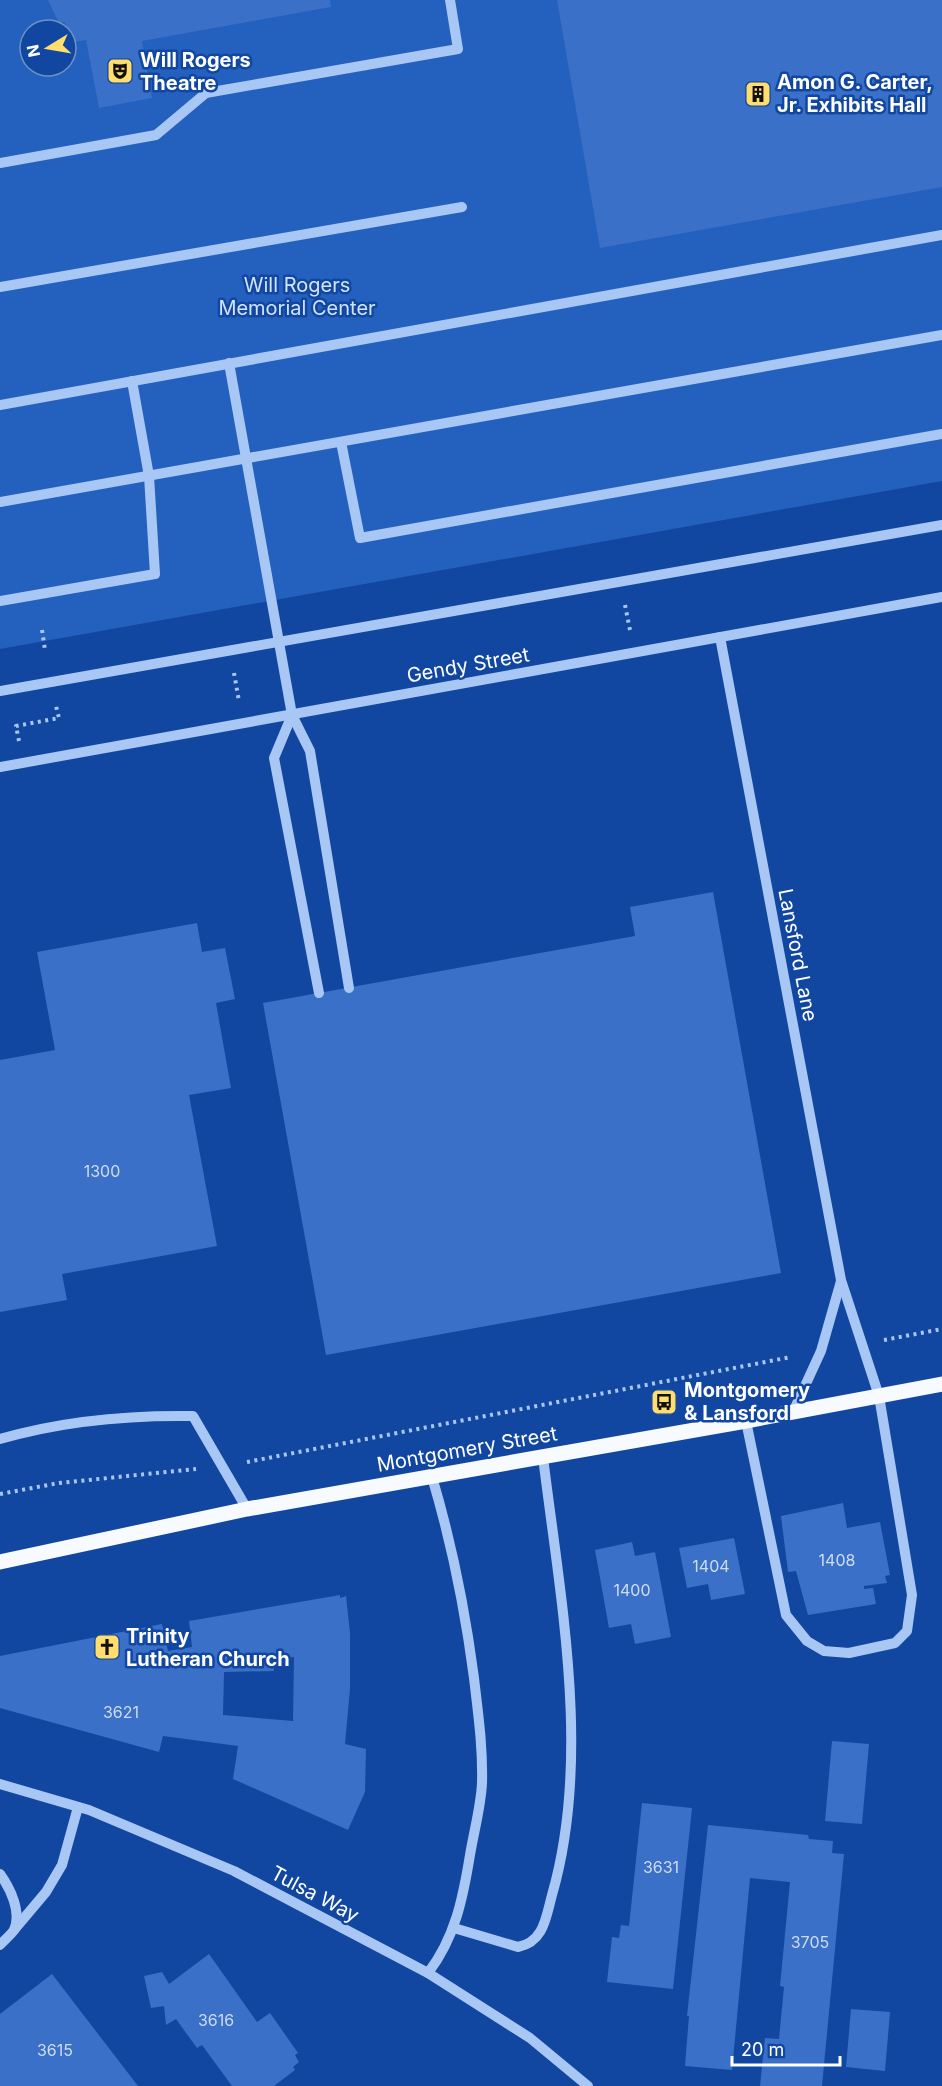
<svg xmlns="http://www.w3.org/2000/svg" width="942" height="2086" font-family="Inter,sans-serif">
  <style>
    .green { fill: #2460be; fill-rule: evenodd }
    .building { fill: #3a70c7; fill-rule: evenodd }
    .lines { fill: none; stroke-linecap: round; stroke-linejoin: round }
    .path { stroke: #a9c7f5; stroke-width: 4; stroke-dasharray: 3 4.5; stroke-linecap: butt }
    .minor { stroke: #a9c7f5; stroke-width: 10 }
    .major { stroke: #f7faff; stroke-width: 15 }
    .labels { text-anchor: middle; stroke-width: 5; stroke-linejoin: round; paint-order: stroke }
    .number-label { font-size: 16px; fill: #cedbf1 }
    .poi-label { font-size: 20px; font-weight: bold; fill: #fff; stroke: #1147a0; text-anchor: start }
    .park-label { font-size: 20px; fill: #d2e3fe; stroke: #1147a0 }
    .street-label { font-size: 20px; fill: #fff; stroke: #1147a0 }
  </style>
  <rect width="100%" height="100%" fill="#1147a0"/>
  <!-- green -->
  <path class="green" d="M 0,0 L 942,0 L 942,481 L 0,649 ZM 30,30 L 66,30 L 66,66 L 30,66 Z"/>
  <!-- building -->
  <g class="building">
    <polygon points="48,0 330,0 331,7 142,41 152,98 99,108 86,40 69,43 65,22 59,23"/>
    <polygon points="557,0 942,0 942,187 600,248"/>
    <polygon points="713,892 781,1273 326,1355 263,1003 635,936 630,907"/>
    <polygon points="197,923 202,952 225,948 235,999 216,1003 231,1088 189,1095 217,1246 62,1274 67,1300 0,1312 0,1060 55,1050 37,952"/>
    <polygon points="843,1503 847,1528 880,1522 890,1575 885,1576 887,1583 864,1586 864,1589 873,1588 876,1604 808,1615 796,1571 788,1572 781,1516"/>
    <polygon points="734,1538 745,1594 711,1600 708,1584 687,1588 679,1548"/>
    <polygon points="632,1542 635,1556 655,1552 671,1637 635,1644 631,1624 609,1628 595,1550"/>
    <path d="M 340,1595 L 340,1598 L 346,1596 L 350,1633 L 350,1689 L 345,1744 L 366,1749 L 365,1792 L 348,1830 L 233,1779 L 238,1746 L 163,1736 L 159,1752 L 0,1708 L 0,1656 L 162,1624 L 168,1651 L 192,1647 L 189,1621 ZM 294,1657 L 293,1721 L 223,1715 L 224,1672 L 274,1671 L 273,1660 Z"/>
    <polygon points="832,1741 869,1744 862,1824 825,1821"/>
    <polygon points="642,1803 692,1808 673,1989 607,1982 612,1937 619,1938 621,1925 629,1926"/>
    <polygon points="708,1825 808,1835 809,1839 833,1841 832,1853 844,1854 822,2086 760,2086 765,2038 779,2039 784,1987 780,1986 790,1882 750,1878 732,2070 685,2066 689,2016 687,2016"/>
    <polygon points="209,1954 257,2022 270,2013 298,2053 295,2055 299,2062 293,2067 295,2070 274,2086 232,2086 202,2045 197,2048 176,2019 166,2025 164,2006 151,2008 144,1976 162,1972 169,1984"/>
    <polygon points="52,1974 138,2086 0,2086 0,2014"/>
    <polygon points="851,2009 890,2012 885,2071 846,2067"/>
  </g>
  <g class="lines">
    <!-- path -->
    <g class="path">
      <polyline points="625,605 630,630"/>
      <polyline points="42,630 45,650"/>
      <polyline points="234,673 239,701"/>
      <polyline points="19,741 16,726 59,718 56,706"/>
      <polyline points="884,1340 942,1329"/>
      <polyline points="247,1462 791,1357"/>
      <polyline points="0,1494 59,1483 196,1469"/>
    </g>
    <!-- minor -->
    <g class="minor">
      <polyline points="0,163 156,135 206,93 458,49 450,0"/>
      <polyline points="0,287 462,207"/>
      <polyline points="229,363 292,715 310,751 349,988"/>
      <polyline points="0,405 942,235"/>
      <polyline points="341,442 360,538 942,434"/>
      <polyline points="0,502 942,335"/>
      <polyline points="0,601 155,574 149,476 132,381"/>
      <polyline points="720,637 841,1280 879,1396 889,1456 912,1595 907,1631 895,1643 849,1653 824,1651 807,1641 786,1615 746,1421"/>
      <polyline points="0,691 942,525"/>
      <polyline points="292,715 274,758 319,993"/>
      <polyline points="0,767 942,597"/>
      <polyline points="793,1412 821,1351 841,1281"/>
      <path d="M 0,1439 C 62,1421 129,1415 193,1416 L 247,1509"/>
      <polyline points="0,1784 89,1810 234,1871 428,1973 530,2038 588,2086"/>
      <path d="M 0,1874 C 10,1888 22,1912 14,1930 C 11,1935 4,1940 0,1945"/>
      <path d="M 454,1928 L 518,1947 C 544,1942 546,1917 552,1895 C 592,1757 560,1597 543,1457"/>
      <polyline points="14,1930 46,1892 62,1865 78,1807"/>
      <path d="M 428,1973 C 455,1938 463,1898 470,1855 C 474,1831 481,1806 482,1783 C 483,1747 478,1713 474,1678 C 465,1609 452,1544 432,1477"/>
    </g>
    <!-- major -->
    <polyline class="major" points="0,1562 247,1509 746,1421 942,1384"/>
  </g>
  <!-- icons -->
  <defs>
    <g id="theatre-square" transform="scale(1.35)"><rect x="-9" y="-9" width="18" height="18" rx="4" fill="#ffde6d" stroke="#1147a0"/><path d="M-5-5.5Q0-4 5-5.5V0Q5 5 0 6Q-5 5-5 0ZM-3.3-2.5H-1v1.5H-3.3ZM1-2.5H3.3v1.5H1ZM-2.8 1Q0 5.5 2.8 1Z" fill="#111"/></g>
    <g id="building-square" transform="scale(1.35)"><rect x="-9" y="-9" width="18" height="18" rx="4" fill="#ffde6d" stroke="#1147a0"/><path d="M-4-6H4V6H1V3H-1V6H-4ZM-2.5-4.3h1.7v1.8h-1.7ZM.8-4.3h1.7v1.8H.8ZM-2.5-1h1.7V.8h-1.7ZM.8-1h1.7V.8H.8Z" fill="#111"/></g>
    <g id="bus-square" transform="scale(1.35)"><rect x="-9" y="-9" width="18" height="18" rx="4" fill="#ffde6d" stroke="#1147a0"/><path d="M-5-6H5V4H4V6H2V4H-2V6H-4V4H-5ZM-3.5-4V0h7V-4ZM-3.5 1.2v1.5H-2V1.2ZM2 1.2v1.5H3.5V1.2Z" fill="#111"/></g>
    <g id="church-square" transform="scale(1.35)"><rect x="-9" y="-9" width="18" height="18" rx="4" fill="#ffde6d" stroke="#1147a0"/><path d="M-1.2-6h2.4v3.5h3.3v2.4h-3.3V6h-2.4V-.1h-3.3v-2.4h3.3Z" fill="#111"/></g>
  </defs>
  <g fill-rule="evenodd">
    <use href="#theatre-square" x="120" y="71"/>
    <use href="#building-square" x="758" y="94"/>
    <use href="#bus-square" x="664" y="1402"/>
    <use href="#church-square" x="107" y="1647"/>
  </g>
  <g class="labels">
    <!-- number labels -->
    <g class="number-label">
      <text x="102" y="1177">1300</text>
      <text x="837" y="1566">1408</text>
      <text x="711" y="1572">1404</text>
      <text x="632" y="1596">1400</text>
      <text x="121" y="1718">3621</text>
      <text x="661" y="1873">3631</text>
      <text x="810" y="1948">3705</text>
      <text x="216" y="2026">3616</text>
      <text x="55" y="2056">3615</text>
    </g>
    <!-- poi labels -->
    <g class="poi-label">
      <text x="140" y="67">Will Rogers<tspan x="140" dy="23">Theatre</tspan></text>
      <text x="777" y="89">Amon G. Carter,<tspan x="777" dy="23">Jr. Exhibits Hall</tspan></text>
      <text x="684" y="1397">Montgomery<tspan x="684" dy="23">&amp; Lansford</tspan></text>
      <text x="126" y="1643">Trinity<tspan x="126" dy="23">Lutheran Church</tspan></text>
    </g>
    <!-- park labels -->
    <g class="park-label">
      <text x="297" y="292">Will Rogers<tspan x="297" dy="23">Memorial Center</tspan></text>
    </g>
    <!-- street labels -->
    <g class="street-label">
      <text transform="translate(468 665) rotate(-10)" y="7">Gendy Street</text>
      <text transform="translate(798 955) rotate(79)" y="7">Lansford Lane</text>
      <text transform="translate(467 1449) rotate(-10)" y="7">Montgomery Street</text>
      <text transform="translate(315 1894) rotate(28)" y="7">Tulsa Way</text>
    </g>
  </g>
  <!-- north arrow -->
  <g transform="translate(48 48) rotate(259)"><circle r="28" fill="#1147a0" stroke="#7091c6" stroke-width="1.5"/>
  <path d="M0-4.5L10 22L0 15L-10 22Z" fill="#ffde6d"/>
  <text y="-9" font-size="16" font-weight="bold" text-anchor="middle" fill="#ffffff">N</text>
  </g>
  <!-- scale -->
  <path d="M732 2056v9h108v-9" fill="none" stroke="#ffffff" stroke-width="3"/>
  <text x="741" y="2056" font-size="18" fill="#ffffff" stroke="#1147a0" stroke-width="4.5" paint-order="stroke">20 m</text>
</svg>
